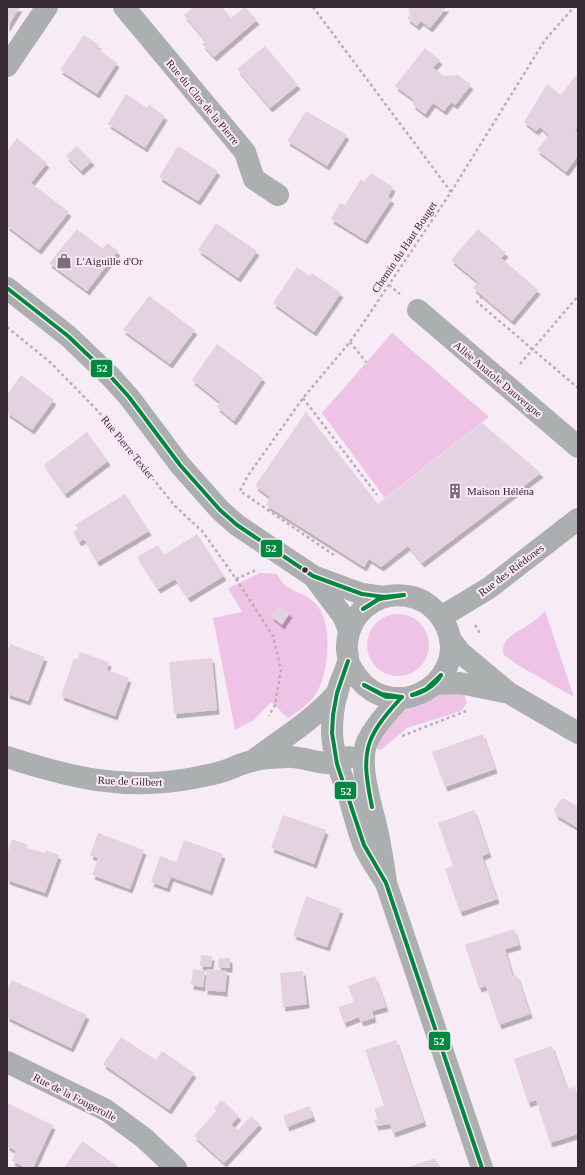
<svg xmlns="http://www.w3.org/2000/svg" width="585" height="1175" font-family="'Times New Roman',serif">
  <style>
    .green { fill: #eec3e5 }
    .building { fill: #e4d2e0; filter: url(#shadow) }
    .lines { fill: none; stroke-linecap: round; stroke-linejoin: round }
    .path { stroke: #b4b2b6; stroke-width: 2.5; stroke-dasharray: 3 3; stroke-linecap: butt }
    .minor { stroke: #abafb0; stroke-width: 22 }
    .tertiary { stroke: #abafb0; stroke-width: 22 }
    .bus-1-casing { stroke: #fce8f7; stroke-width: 7 }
    .bus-1 { stroke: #00893e; stroke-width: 4 }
    .bus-dot { fill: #372a34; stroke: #fce8f7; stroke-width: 1.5 }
    .labels { text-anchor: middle; stroke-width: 4; stroke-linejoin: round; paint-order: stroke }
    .street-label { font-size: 11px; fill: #372a34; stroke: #fce8f7 }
    .poi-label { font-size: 11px; fill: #372a34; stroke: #fce8f7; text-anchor: start }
    .line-badge { stroke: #fce8f7; stroke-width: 1.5 }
    .badge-label { font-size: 11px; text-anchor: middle; font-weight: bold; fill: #fff }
  </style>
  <defs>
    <filter id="shadow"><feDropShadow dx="2.5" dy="4.5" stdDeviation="0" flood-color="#0004"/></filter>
  </defs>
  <rect width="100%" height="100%" fill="#f7ecf5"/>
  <!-- green -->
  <g class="green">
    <polygon points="392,333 489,417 385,498 322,413"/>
    <path d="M 260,573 L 277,574 C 287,594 302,590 315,603 C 334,622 329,673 316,694 C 308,705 299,711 288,718 L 271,702 L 254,720 L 235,730 L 213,618 L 242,612 L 228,588 Z"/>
    <path d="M 545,611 L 574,697 L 516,664 L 503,654 C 502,637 513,635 525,627 C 532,623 539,617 545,611 Z"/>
    <circle cx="398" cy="645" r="31"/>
    <path d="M 447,691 L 463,691 L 467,703 L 461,711 L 407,728 L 381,750 L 375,748 C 391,711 413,704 447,691 Z"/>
  </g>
  <!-- building -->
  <g class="building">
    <polygon points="7,7 20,7 7,28"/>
    <polygon points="193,7 222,7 231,18 245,7 257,20 214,57 202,44 206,41 184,15"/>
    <polygon points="406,7 447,7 430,28 421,21 417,26 407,18 410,14 409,9"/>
    <polygon points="84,35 99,45 97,48 117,63 97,94 60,70"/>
    <polygon points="265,46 298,85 270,108 237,69"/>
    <polygon points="425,48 440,60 433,68 444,76 458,75 471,85 455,105 451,102 444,111 433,103 425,114 413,105 413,99 395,86"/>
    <polygon points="576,75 578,77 578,127 575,131 578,133 578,156 566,172 537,150 549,135 540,127 536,131 524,122 547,84 561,95"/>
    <polygon points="126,94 147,108 149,105 165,116 145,148 108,124"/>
    <polygon points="306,111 347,135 327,166 287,141"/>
    <polygon points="17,138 47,163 31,183 69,212 39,250 7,226 7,151"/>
    <polygon points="77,146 92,161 81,171 66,156"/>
    <polygon points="178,146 218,171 198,201 159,177"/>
    <polygon points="371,173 393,187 388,197 392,199 365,240 331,219 340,203 345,205 361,179 364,182"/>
    <polygon points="216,223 257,251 238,278 198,250"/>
    <polygon points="77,229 103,249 107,243 118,251 87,291 49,263"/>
    <polygon points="478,229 506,253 501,258 538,290 512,321 473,288 478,282 451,260"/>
    <polygon points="297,267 310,276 312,273 341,293 314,332 273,303"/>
    <polygon points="149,296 195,330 170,364 123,330"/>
    <polygon points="217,344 263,378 234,421 217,407 220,402 192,380"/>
    <polygon points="21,375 54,400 32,430 7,413 7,395"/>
    <polygon points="306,412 378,504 482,423 541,473 422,563 408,546 381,567 369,559 364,567 266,505 270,497 255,486"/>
    <polygon points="87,432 108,461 65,494 44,465"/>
    <polygon points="125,494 149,531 97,562 84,539 79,542 73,532 78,529 75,525"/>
    <polygon points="197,534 224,576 188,598 175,579 158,589 137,557 158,545 164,555"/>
    <polygon points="279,605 290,613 282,625 271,616"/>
    <polygon points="10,644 45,657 28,701 7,694 7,652"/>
    <polygon points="80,652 109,662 107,670 129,678 115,716 61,696 74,658 78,659"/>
    <polygon points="212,658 217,710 174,714 169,662"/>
    <polygon points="483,734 495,769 445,787 432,752"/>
    <polygon points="561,799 565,799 578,807 578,828 556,815 554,810"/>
    <polygon points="474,810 489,853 482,856 497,899 460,912 445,869 453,866 438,823"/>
    <polygon points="283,815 326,830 314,864 271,848"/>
    <polygon points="98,833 144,850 130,889 92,875 98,858 90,855"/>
    <polygon points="12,839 28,845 27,848 45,853 46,850 59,855 45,893 7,880 7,854"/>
    <polygon points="184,840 223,854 210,891 171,877 167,888 151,882 160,856 176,862"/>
    <polygon points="306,896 341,909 327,947 293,935"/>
    <polygon points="514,929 519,945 505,949 513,977 517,975 530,1014 499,1025 486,986 479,988 465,945"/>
    <polygon points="201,955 212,956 211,967 200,966"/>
    <polygon points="219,958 230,958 230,968 218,968"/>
    <polygon points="193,969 205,971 203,987 191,985"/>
    <polygon points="207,969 227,971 225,992 205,990"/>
    <polygon points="303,971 307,1004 283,1007 280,973"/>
    <polygon points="375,976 386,1007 372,1011 374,1018 361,1022 359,1017 344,1023 338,1007 354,1002 348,986"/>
    <polygon points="12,980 87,1015 71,1048 7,1017 7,991"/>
    <polygon points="121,1037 156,1060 162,1051 194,1073 169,1110 103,1064"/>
    <polygon points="396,1040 424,1122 393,1133 390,1124 376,1126 374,1121 378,1120 374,1109 384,1105 365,1050"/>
    <polygon points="552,1046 567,1089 575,1087 578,1095 578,1134 550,1143 536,1100 528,1103 514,1059"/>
    <polygon points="222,1100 239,1116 231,1125 238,1130 251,1116 260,1124 224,1163 194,1136 216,1111 214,1108"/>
    <polygon points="7,1103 53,1125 33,1168 26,1168 12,1161 16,1151 7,1146"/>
    <polygon points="309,1106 313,1117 287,1127 283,1116"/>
    <polygon points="82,1141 120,1168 64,1168"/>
    <polygon points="435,1158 439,1168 406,1168"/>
  </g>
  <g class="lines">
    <!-- path -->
    <g class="path">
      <polyline points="313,7 451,192"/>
      <polyline points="389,285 400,294"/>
      <polyline points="482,296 477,302 578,388"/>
      <polyline points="7,327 51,363 98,411 175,506 203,532 236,579 273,636 281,670 275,705 269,716"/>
      <polyline points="350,342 366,362"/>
      <polyline points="520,364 578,296"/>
      <polyline points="303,398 377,495"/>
      <polyline points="334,555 240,491 247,477 303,398 350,342 366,319 451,192 545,40 574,7"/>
      <polyline points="236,579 258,569"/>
      <polyline points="475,625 481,635"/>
      <polyline points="402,736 466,711"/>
    </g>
    <!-- minor -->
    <g class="minor">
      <polyline points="124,7 245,152 254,179 278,195"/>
      <polyline points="418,310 578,447"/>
      <polyline points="441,617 489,588 578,519"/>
      <polyline points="7,1062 106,1110 144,1138 176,1168"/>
    </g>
    <!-- tertiary -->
    <g class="tertiary">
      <polyline points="7,66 47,7"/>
      <polyline points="7,288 68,336 111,377 129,397 180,465 220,510 237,525 313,576 362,594 384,597"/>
      <polyline points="313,576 343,616 349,630"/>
      <polyline points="450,639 461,653 509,693 578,733"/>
      <path d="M 348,661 C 382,736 473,684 446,626 C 438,610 424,598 407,596 C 376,591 349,613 347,645 C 346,650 349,657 348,662 C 345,673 339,683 337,694 C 333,706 332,720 332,733 C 333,753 340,772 347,791 C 353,809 357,829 364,846 C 370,859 378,871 386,883"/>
      <polyline points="434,684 460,683 504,692"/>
      <path d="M 401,698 C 388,711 375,725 367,742 C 357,766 373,809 378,834 C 381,850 384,866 386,883 L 482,1168"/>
      <path d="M 7,757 C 71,778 127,791 194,778 C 204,776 214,774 224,771 C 233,768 242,763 252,761 C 262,758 274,758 285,757 C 308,755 328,772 349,757"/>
      <path d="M 254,760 C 284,737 311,722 337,693"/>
    </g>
    <!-- bus-1 casing -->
    <g class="bus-1-casing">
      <g id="bus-1">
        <polyline points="7,288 68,336 111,377 129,397 180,465 220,510 237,525 313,576 362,594 384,597"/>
        <polyline points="363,609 382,597 404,595"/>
        <polyline points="363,609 379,599 404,595"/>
        <polyline points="348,661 337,693 333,715 332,733 337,764 364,845 386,883 482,1168"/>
        <polyline points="364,685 382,694 402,697"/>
        <polyline points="364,685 386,697 402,697"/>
        <polyline points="412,695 426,689 441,675"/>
        <path d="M 412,695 C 423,693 436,685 441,675"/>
        <path d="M 372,807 C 361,753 363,739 401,698"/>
      </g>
    </g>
    <!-- bus-1 -->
    <use href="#bus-1" class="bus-1"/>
  </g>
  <!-- icons -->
  <defs>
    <g id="shop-bare" transform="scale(1.2)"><path d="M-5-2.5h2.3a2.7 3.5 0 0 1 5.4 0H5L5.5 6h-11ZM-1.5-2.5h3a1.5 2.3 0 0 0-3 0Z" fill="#7a6e78" stroke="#fce8f7" stroke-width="2.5" paint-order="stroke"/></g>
    <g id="building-bare" transform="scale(1.2)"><path d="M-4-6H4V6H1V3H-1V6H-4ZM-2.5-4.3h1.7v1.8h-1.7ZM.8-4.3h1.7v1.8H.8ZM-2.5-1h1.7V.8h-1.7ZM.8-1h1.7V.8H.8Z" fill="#7a6e78" stroke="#fce8f7" stroke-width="2.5" paint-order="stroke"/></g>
  </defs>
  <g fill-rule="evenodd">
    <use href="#shop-bare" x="64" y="261"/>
    <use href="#building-bare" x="455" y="491"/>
  </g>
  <!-- markers -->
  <circle class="bus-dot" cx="305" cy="570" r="3.5"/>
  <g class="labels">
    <!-- street labels -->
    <g class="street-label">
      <text transform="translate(203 102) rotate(50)" y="4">Rue du Clos de la Pierre</text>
      <text transform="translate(404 247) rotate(-56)" y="4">Chemin du Haut Bouget</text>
      <text transform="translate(498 379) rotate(40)" y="4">Allée Anatole Dauvergne</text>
      <text transform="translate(128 447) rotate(51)" y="4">Rue Pierre Texier</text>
      <text transform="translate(511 570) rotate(-37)" y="4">Rue des Riédones</text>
      <text transform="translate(130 781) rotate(2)" y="4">Rue de Gilbert</text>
      <text transform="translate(75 1097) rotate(27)" y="4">Rue de la Fougerolle</text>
    </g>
    <!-- poi labels -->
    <g class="poi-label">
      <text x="76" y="265">L'Aiguille d'Or</text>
      <text x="467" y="495">Maison Héléna</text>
    </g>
  </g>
  <g class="line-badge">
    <rect x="90" y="359" width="23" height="19" rx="4" fill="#00893e"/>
    <rect x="260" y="539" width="23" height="19" rx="4" fill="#00893e"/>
    <rect x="334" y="781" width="23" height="19" rx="4" fill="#00893e"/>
    <rect x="428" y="1031" width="23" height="20" rx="4" fill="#00893e"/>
  </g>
  <g class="badge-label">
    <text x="102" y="372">52</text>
    <text x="271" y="552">52</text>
    <text x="346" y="795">52</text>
    <text x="439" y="1045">52</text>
  </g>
  <!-- border -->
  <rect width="585" height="1175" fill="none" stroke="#372a34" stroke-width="16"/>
</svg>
